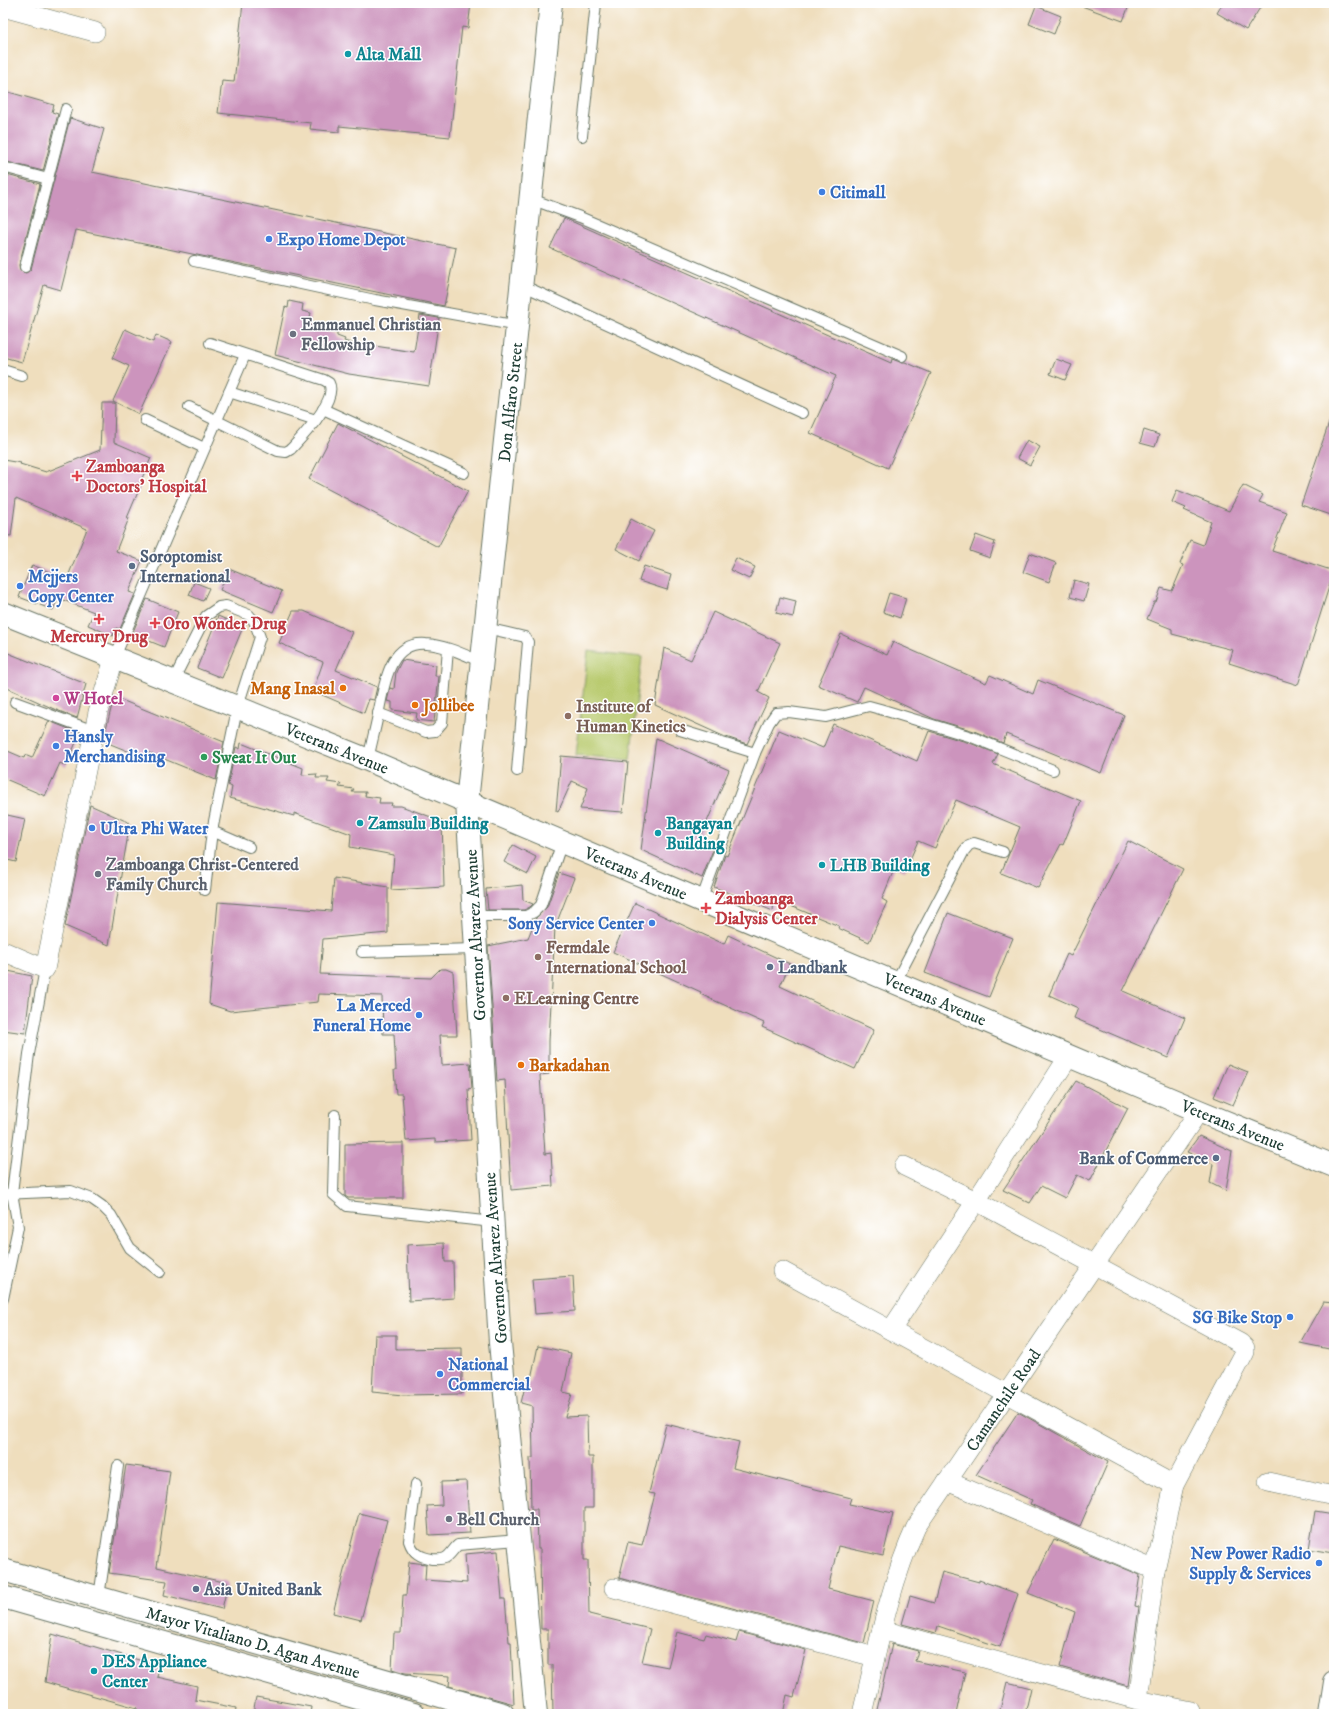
<svg xmlns="http://www.w3.org/2000/svg" width="1337" height="1717" font-family="'IM FELL DW Pica',serif">
  <style>
    .green { fill: #b9cb6f; stroke: #6c8452 }
    .building { fill: #cc94bd }
    .lines { fill: none; stroke-linecap: round; stroke-linejoin: round }
    .service-casing { stroke: #687564; stroke-width: 12 }
    .minor-casing { stroke: #687564; stroke-width: 20 }
    .tertiary-casing { stroke: #687564; stroke-width: 24 }
    .secondary-casing { stroke: #687564; stroke-width: 24 }
    .primary-casing { stroke: #687564; stroke-width: 24 }
    .service { stroke: #fff; stroke-width: 10 }
    .minor { stroke: #fff; stroke-width: 19 }
    .tertiary { stroke: #fff; stroke-width: 22 }
    .secondary { stroke: #fff; stroke-width: 22 }
    .primary { stroke: #fff; stroke-width: 22 }
    .culture-dot { fill: #0f9aa8; stroke: #fff; stroke-width: 1.5 }
    .shop-dot { fill: #3f7fe0; stroke: #fff; stroke-width: 1.5 }
    .worship-dot { fill: #6b7280; stroke: #fff; stroke-width: 1.5 }
    .health-dot { fill: #e0444e; stroke: #fff; stroke-width: 1.5 }
    .service-dot { fill: #5c6f8a; stroke: #fff; stroke-width: 1.5 }
    .food-dot { fill: #e8710a; stroke: #fff; stroke-width: 1.5 }
    .hotel-dot { fill: #d1479c; stroke: #fff; stroke-width: 1.5 }
    .education-dot { fill: #8d6e63; stroke: #fff; stroke-width: 1.5 }
    .leisure-dot { fill: #2e9e5b; stroke: #fff; stroke-width: 1.5 }
    .labels { text-anchor: middle; stroke-width: 3; stroke-linejoin: round; paint-order: stroke }
    .culture-label { font-size: 17px; font-weight: bold; fill: #0d838f; stroke: #fff; text-anchor: start }
    .shop-label { font-size: 17px; font-weight: bold; fill: #366cbe; stroke: #fff; text-anchor: start }
    .worship-label { font-size: 17px; font-weight: bold; fill: #5b616d; stroke: #fff; text-anchor: start }
    .street-label { font-size: 17px; fill: #1f3d34; stroke: #fff }
    .health-label { font-size: 17px; font-weight: bold; fill: #be3a42; stroke: #fff; text-anchor: start }
    .service-label { font-size: 17px; font-weight: bold; fill: #4e5e75; stroke: #fff; text-anchor: start }
    .food-label { font-size: 17px; font-weight: bold; fill: #c56008; stroke: #fff; text-anchor: start }
    .hotel-label { font-size: 17px; font-weight: bold; fill: #b23c85; stroke: #fff; text-anchor: start }
    .education-label { font-size: 17px; font-weight: bold; fill: #785e54; stroke: #fff; text-anchor: start }
    .leisure-label { font-size: 17px; font-weight: bold; fill: #27864d; stroke: #fff; text-anchor: start }
  </style>
  <rect width="100%" height="100%" fill="#fff"/>
  <filter id="ink" filterUnits="userSpaceOnUse"><feTurbulence type="fractalNoise" baseFrequency=".025" numOctaves="2"/><feDisplacementMap in="SourceGraphic" scale="8" xChannelSelector="R" yChannelSelector="G"/><feConvolveMatrix kernelMatrix="1 2 1 2 8 2 1 2 1" color-interpolation-filters="sRGB"/></filter>
  <filter id="wash" filterUnits="userSpaceOnUse"><feTurbulence type="fractalNoise" baseFrequency=".012" numOctaves="4" result="noise"/><feDisplacementMap in="SourceGraphic" scale="16" xChannelSelector="R" yChannelSelector="G"/><feGaussianBlur stdDeviation="0.9" result="paint"/><feColorMatrix in="noise" values="0 0 0 0 0 0 0 0 0 0 0 0 0 0 0 0 0 1.4 0 .05"/><feComposite in="paint" operator="in"/></filter>
  <g filter="url(#wash)">
    <rect width="100%" height="100%" fill="#efdebd"/>
    <!-- green -->
    <polygon class="green" points="588,651 642,657 630,760 576,755"/>
    <g id="blocks">
      <!-- building -->
      <g class="building">
        <polygon points="243,3 471,3 468,28 462,27 450,137 339,126 339,132 310,129 311,123 218,113 222,81 234,82"/>
        <polygon points="1080,3 1130,3 1123,21 1079,5"/>
        <polygon points="1223,3 1263,3 1246,30 1217,13"/>
        <polygon points="1036,6 1061,16 1054,34 1029,24"/>
        <polygon points="5,91 54,105 52,112 58,114 43,171 3,161 3,100"/>
        <polygon points="70,118 104,129 92,172 456,248 444,306 76,230 61,290 44,285 22,362 3,357 3,174 40,184 19,265 20,271 26,273 31,269"/>
        <polygon points="564,218 891,363 892,359 900,362 905,362 931,373 888,468 810,433 836,376 550,248"/>
        <polygon points="289,301 303,304 302,311 311,313 308,325 337,333 337,336 345,339 344,341 374,350 375,346 414,352 420,315 439,318 429,386 349,374 275,355 285,307 288,308"/>
        <polygon points="125,329 153,342 156,335 172,342 139,414 113,401 129,366 112,358"/>
        <polygon points="1056,359 1072,365 1065,380 1050,374"/>
        <polygon points="102,403 115,403 114,442 151,458 139,485 141,485 127,518 129,518 116,551 142,561 129,592 135,594 120,629 116,628 113,636 88,625 94,612 58,598 53,610 19,597 32,565 67,579 87,529 16,498 11,536 3,535 3,460 21,463 20,464 46,472 100,450"/>
        <polygon points="1332,414 1334,414 1334,516 1301,505"/>
        <polygon points="338,423 468,491 438,547 309,479"/>
        <polygon points="1144,430 1159,435 1155,447 1140,443"/>
        <polygon points="1027,440 1040,447 1030,465 1017,458"/>
        <polygon points="1243,485 1263,495 1259,502 1287,512 1272,551 1334,571 1298,685 1229,663 1233,650 1172,634 1172,629 1147,619 1154,602 1156,602 1161,588 1172,591 1183,565 1180,564 1190,540 1203,545 1211,522 1184,510 1186,508 1172,502 1177,490 1229,511"/>
        <polygon points="631,519 654,531 639,561 616,549"/>
        <polygon points="976,535 995,542 990,558 970,551"/>
        <polygon points="1030,553 1056,563 1049,582 1023,572"/>
        <polygon points="736,558 755,567 749,579 730,570"/>
        <polygon points="644,566 671,575 667,590 639,581"/>
        <polygon points="229,569 282,591 273,612 220,590"/>
        <polygon points="1074,580 1089,584 1084,601 1070,597"/>
        <polygon points="194,582 209,588 203,601 189,595"/>
        <polygon points="889,593 906,598 900,618 883,612"/>
        <polygon points="780,597 796,601 793,617 776,613"/>
        <polygon points="147,599 178,612 164,647 132,634"/>
        <polygon points="293,611 304,611 352,632 336,670 377,687 374,700 369,699 364,713 313,691 323,662 279,643"/>
        <polygon points="713,612 780,643 758,692 769,698 747,744 723,736 655,705 664,648 691,660"/>
        <polygon points="218,616 243,627 222,678 197,668"/>
        <polygon points="841,634 887,655 893,642 986,683 990,675 1033,694 1038,680 1124,715 1101,773 1006,734 1003,743 974,731 934,719 864,687 857,702 818,685"/>
        <polygon points="3,651 86,684 77,718 54,709 3,686"/>
        <polygon points="402,660 436,665 435,676 439,676 434,722 416,720 417,713 392,710 392,702 387,701 389,693 390,688 394,689 396,672"/>
        <polygon points="114,697 224,742 216,780 147,752 145,758 103,741"/>
        <polygon points="49,721 74,731 72,738 77,740 66,766 60,763 45,796 3,778 3,749 24,758 25,755 32,758"/>
        <polygon points="833,724 917,761 929,731 970,743 998,754 993,764 1081,801 1063,845 1061,844 1038,888 1001,873 1020,827 956,800 935,848 918,841 905,871 895,867 882,899 887,902 869,942 838,928 839,926 774,899 773,911 714,887 725,855 727,856 779,730 823,748"/>
        <polygon points="656,738 729,770 698,843 713,850 702,878 641,850"/>
        <polygon points="241,743 303,768 302,775 317,774 316,778 329,778 327,782 341,784 339,787 354,789 352,792 366,792 365,796 380,798 379,803 392,803 391,806 401,806 442,821 444,887 391,890 394,855 350,847 351,834 294,813 294,816 230,798 232,787 228,785 236,747 240,749"/>
        <polygon points="561,756 628,762 623,812 580,809 588,788 572,781 558,812 556,811"/>
        <polygon points="90,805 130,823 109,945 65,926"/>
        <polygon points="3,814 25,819 16,862 3,859"/>
        <polygon points="1128,841 1183,869 1123,991 1185,1018 1168,1058 1074,1018 1078,1008 1049,995 1067,954 1071,956"/>
        <polygon points="513,845 536,857 528,874 504,862"/>
        <polygon points="559,873 574,878 555,927 549,1041 549,1074 540,1075 545,1154 551,1153 553,1186 511,1190 505,1080 497,1081 488,946 528,938 536,918 547,907"/>
        <polygon points="334,878 388,887 388,933 323,939 320,974 431,978 440,969 446,969 453,972 457,1035 440,1035 442,1065 470,1063 472,1088 468,1089 471,1140 435,1142 435,1139 406,1141 402,1094 396,1094 394,1070 396,1070 394,1034 383,1034 382,996 319,994 318,1002 230,1011 209,1004 218,902 331,911"/>
        <polygon points="522,885 523,900 533,904 530,907 524,910 488,910 486,889"/>
        <polygon points="635,903 724,944 728,935 790,964 780,986 874,1030 855,1069 762,1027 764,1023 700,994 701,992 613,952"/>
        <polygon points="948,913 1013,938 989,997 925,973"/>
        <polygon points="3,970 32,976 25,1033 3,1030"/>
        <polygon points="1228,1064 1248,1072 1233,1105 1214,1097"/>
        <polygon points="1076,1081 1128,1108 1090,1181 1077,1175 1065,1198 1041,1186 1030,1203 1003,1190"/>
        <polygon points="1199,1136 1232,1151 1226,1191 1210,1183 1213,1164 1187,1152"/>
        <polygon points="403,1143 403,1198 348,1198 345,1196 345,1144"/>
        <polygon points="444,1243 445,1262 453,1262 454,1298 409,1301 407,1245"/>
        <polygon points="573,1276 575,1311 535,1314 532,1279"/>
        <polygon points="1323,1302 1334,1303 1334,1350 1300,1343"/>
        <polygon points="375,1335 396,1335 396,1349 462,1348 462,1394 403,1395 372,1392"/>
        <polygon points="538,1346 571,1353 563,1392 572,1394 565,1417 587,1416 588,1457 593,1457 593,1508 584,1508 584,1560 588,1560 589,1614 650,1629 642,1662 668,1667 677,1632 704,1639 706,1634 736,1642 739,1632 806,1650 794,1697 787,1695 783,1714 553,1714 552,1665 548,1665 548,1629 541,1629 540,1549 538,1549 537,1509 531,1509 530,1458 533,1458 532,1406 521,1403 526,1382 530,1383"/>
        <polygon points="1018,1412 1108,1462 1080,1526 1030,1504 1032,1500 976,1475"/>
        <polygon points="666,1424 739,1442 733,1468 851,1498 849,1504 893,1513 883,1556 838,1546 828,1589 874,1601 864,1643 619,1578 628,1542 642,1545 655,1494 649,1493"/>
        <polygon points="126,1465 170,1471 157,1567 228,1583 222,1609 164,1595 167,1581 109,1573"/>
        <polygon points="466,1481 470,1533 429,1535 427,1506 442,1505 441,1482"/>
        <polygon points="1315,1511 1334,1514 1333,1553 1309,1549"/>
        <polygon points="359,1513 387,1520 361,1620 333,1613"/>
        <polygon points="1054,1539 1140,1575 1135,1606 1139,1607 1128,1686 1060,1667 1075,1612 1028,1593"/>
        <polygon points="498,1551 502,1599 505,1599 509,1642 511,1642 514,1704 449,1686 450,1676 405,1673 392,1669 394,1633 401,1633 403,1595 406,1595 409,1562 426,1564 425,1580 467,1583 465,1554"/>
        <polygon points="942,1572 979,1582 979,1580 1018,1594 1000,1647 938,1626 936,1633 902,1624 910,1596 934,1603"/>
        <polygon points="52,1634 159,1666 157,1677 197,1686 195,1700 236,1708 235,1714 136,1714 137,1708 45,1682"/>
        <polygon points="892,1644 918,1651 915,1661 965,1672 956,1714 876,1714"/>
        <polygon points="1007,1682 1031,1688 1025,1714 999,1714"/>
        <polygon points="256,1697 311,1707 310,1714 253,1714"/>
      </g>
    </g>
  </g>
  <g filter="url(#ink)">
    <use href="#blocks" fill-opacity="0" stroke="#687564" stroke-width="1"/>
    <g class="lines">
      <!-- service casing -->
      <g class="service-casing">
        <g id="service">
          <polyline points="582,136 596,3"/>
          <polyline points="3,167 48,179"/>
          <polyline points="531,199 580,217 902,356"/>
          <polyline points="194,261 375,300 518,326"/>
          <polyline points="25,267 66,109"/>
          <polyline points="522,285 802,413"/>
          <polyline points="3,370 22,376"/>
          <polyline points="229,392 316,420"/>
          <path d="M 189,407 L 278,451 L 286,452 L 291,449 C 302,437 338,400 329,383 L 324,380 L 210,343"/>
          <polyline points="323,409 464,473"/>
          <polyline points="145,420 204,448"/>
          <polyline points="486,628 525,637 528,642 517,771"/>
          <polyline points="114,659 245,355"/>
          <polyline points="173,681 206,616 219,607 226,606 249,615 254,621 260,637 237,709 212,831 205,890"/>
          <polyline points="15,702 94,731"/>
          <polyline points="378,713 426,732 435,731 442,723 448,649"/>
          <polyline points="680,730 755,753"/>
          <path d="M 368,760 C 371,745 375,730 378,715 C 384,687 388,641 426,644 C 445,645 465,655 482,662"/>
          <polyline points="212,831 249,847"/>
          <polyline points="701,901 755,753 769,723 776,713 789,712 826,717 869,706 880,709 972,737 1053,770"/>
          <polyline points="474,916 526,916 534,912 541,905 562,842"/>
          <polyline points="362,952 476,949"/>
          <polyline points="895,983 964,851 969,845 974,843 1003,852"/>
          <polyline points="335,1115 333,1194 347,1206 493,1222"/>
          <polyline points="3,1194 71,1191 92,1199 102,1206 111,1215 130,1248 160,1272"/>
          <polyline points="3,1299 18,1227 12,1193 29,1054 45,969"/>
          <path d="M 416,1484 L 409,1541 C 413,1553 420,1557 432,1559 C 436,1559 441,1560 445,1558 C 450,1556 453,1549 458,1545 L 518,1540"/>
          <polyline points="99,1597 118,1466"/>
        </g>
      </g>
      <!-- minor casing -->
      <g class="minor-casing">
        <g id="minor">
          <polyline points="3,7 95,32"/>
          <polyline points="3,951 45,969 98,712 114,659"/>
          <polyline points="904,1166 976,1201 1240,1343 1245,1348 1245,1352 1174,1485 1155,1570 1138,1700"/>
          <polyline points="782,1271 1174,1485"/>
          <polyline points="891,1330 976,1201 1069,1056"/>
          <polyline points="947,1481 1155,1570"/>
          <polyline points="1268,1482 1334,1496"/>
          <polyline points="614,1588 875,1657"/>
          <polyline points="882,1630 1138,1700 1191,1711"/>
          <path d="M 862,1714 C 877,1651 889,1586 916,1527 L 1199,1111"/>
        </g>
      </g>
      <!-- tertiary casing -->
      <g class="tertiary-casing">
        <polyline id="tertiary" points="1329,1714 1334,1682"/>
      </g>
      <!-- secondary casing -->
      <g class="secondary-casing">
        <g id="secondary">
          <polyline points="3,1570 503,1714"/>
          <polyline points="3,1597 414,1714"/>
          <polyline points="536,1714 500,1343 467,802 551,3"/>
        </g>
      </g>
      <!-- primary casing -->
      <g class="primary-casing">
        <polyline id="primary" points="3,613 368,760 1199,1111 1334,1166"/>
      </g>
      <!-- service -->
      <use href="#service" class="service"/>
      <!-- minor -->
      <use href="#minor" class="minor"/>
      <!-- tertiary -->
      <use href="#tertiary" class="tertiary"/>
      <!-- secondary -->
      <use href="#secondary" class="secondary"/>
      <!-- primary -->
      <use href="#primary" class="primary"/>
    </g>
  </g>
  <!-- markers -->
  <g class="culture-dot">
    <circle cx="348" cy="54" r="4"/>
    <circle cx="360" cy="823" r="4"/>
    <circle cx="658" cy="833" r="4"/>
    <circle cx="822" cy="865" r="4"/>
    <circle cx="94" cy="1671" r="4"/>
  </g>
  <g class="shop-dot">
    <circle cx="822" cy="192" r="4"/>
    <circle cx="269" cy="239" r="4"/>
    <circle cx="20" cy="586" r="4"/>
    <circle cx="56" cy="746" r="4"/>
    <circle cx="92" cy="828" r="4"/>
    <circle cx="652" cy="923" r="4"/>
    <circle cx="419" cy="1015" r="4"/>
    <circle cx="1290" cy="1317" r="4"/>
    <circle cx="440" cy="1374" r="4"/>
    <circle cx="1319" cy="1563" r="4"/>
  </g>
  <g class="worship-dot">
    <circle cx="293" cy="334" r="4"/>
    <circle cx="98" cy="874" r="4"/>
    <circle cx="449" cy="1519" r="4"/>
  </g>
  <g class="health-dot">
    <path d="M75 470h4v4h4v4h-4v4h-4v-4h-4v-4h4z"/>
    <path d="M97 613h4v4h4v4h-4v4h-4v-4h-4v-4h4z"/>
    <path d="M153 617h4v4h4v4h-4v4h-4v-4h-4v-4h4z"/>
    <path d="M704 902h4v4h4v4h-4v4h-4v-4h-4v-4h4z"/>
  </g>
  <g class="service-dot">
    <circle cx="132" cy="566" r="4"/>
    <circle cx="770" cy="967" r="4"/>
    <circle cx="1216" cy="1158" r="4"/>
    <circle cx="196" cy="1589" r="4"/>
  </g>
  <g class="food-dot">
    <circle cx="343" cy="688" r="4"/>
    <circle cx="415" cy="705" r="4"/>
    <circle cx="521" cy="1065" r="4"/>
  </g>
  <circle class="hotel-dot" cx="56" cy="698" r="4"/>
  <g class="education-dot">
    <circle cx="568" cy="716" r="4"/>
    <circle cx="538" cy="957" r="4"/>
    <circle cx="506" cy="998" r="4"/>
  </g>
  <circle class="leisure-dot" cx="204" cy="757" r="4"/>
  <g class="labels">
    <!-- culture labels -->
    <g class="culture-label">
      <text x="356" y="60">Alta Mall</text>
      <text x="368" y="829">Zamsulu Building</text>
      <text x="666" y="829">Bangayan<tspan x="666" dy="20">Building</tspan></text>
      <text x="830" y="871">LHB Building</text>
      <text x="102" y="1667">DES Appliance<tspan x="102" dy="20">Center</tspan></text>
    </g>
    <!-- shop labels -->
    <g class="shop-label">
      <text x="830" y="198">Citimall</text>
      <text x="277" y="245">Expo Home Depot</text>
      <text x="28" y="582">Mcjjers<tspan x="28" dy="20">Copy Center</tspan></text>
      <text x="64" y="742">Hansly<tspan x="64" dy="20">Merchandising</tspan></text>
      <text x="100" y="834">Ultra Phi Water</text>
      <text x="644" y="929" text-anchor="end">Sony Service Center</text>
      <text x="411" y="1011" text-anchor="end">La Merced<tspan x="411" dy="20">Funeral Home</tspan></text>
      <text x="1282" y="1323" text-anchor="end">SG Bike Stop</text>
      <text x="448" y="1370">National<tspan x="448" dy="20">Commercial</tspan></text>
      <text x="1311" y="1559" text-anchor="end">New Power Radio<tspan x="1311" dy="20">Supply &amp; Services</tspan></text>
    </g>
    <!-- worship labels -->
    <g class="worship-label">
      <text x="301" y="330">Emmanuel Christian<tspan x="301" dy="20">Fellowship</tspan></text>
      <text x="106" y="870">Zamboanga Christ-Centered<tspan x="106" dy="20">Family Church</tspan></text>
      <text x="457" y="1525">Bell Church</text>
    </g>
    <!-- street labels -->
    <g class="street-label">
      <text transform="translate(510 402) rotate(-84)" y="6">Don Alfaro Street</text>
      <text transform="translate(337 748) rotate(22)" y="6">Veterans Avenue</text>
      <text transform="translate(636 873) rotate(23)" y="6">Veterans Avenue</text>
      <text transform="translate(475 935) rotate(-93)" y="6">Governor Alvarez Avenue</text>
      <text transform="translate(935 999) rotate(23)" y="6">Veterans Avenue</text>
      <text transform="translate(1233 1125) rotate(22)" y="6">Veterans Avenue</text>
      <text transform="translate(495 1258) rotate(-94)" y="6">Governor Alvarez Avenue</text>
      <text transform="translate(1003 1400) rotate(-56)" y="6">Camanchile Road</text>
      <text transform="translate(253 1642) rotate(16)" y="6">Mayor Vitaliano D. Agan Avenue</text>
    </g>
    <!-- health labels -->
    <g class="health-label">
      <text x="86" y="472">Zamboanga<tspan x="86" dy="20">Doctors' Hospital</tspan></text>
      <text x="163" y="629">Oro Wonder Drug</text>
      <text x="99" y="642" text-anchor="middle">Mercury Drug</text>
      <text x="715" y="904">Zamboanga<tspan x="715" dy="20">Dialysis Center</tspan></text>
    </g>
    <!-- service labels -->
    <g class="service-label">
      <text x="140" y="562">Soroptomist<tspan x="140" dy="20">International</tspan></text>
      <text x="778" y="973">Landbank</text>
      <text x="1208" y="1164" text-anchor="end">Bank of Commerce</text>
      <text x="204" y="1595">Asia United Bank</text>
    </g>
    <!-- food labels -->
    <g class="food-label">
      <text x="335" y="694" text-anchor="end">Mang Inasal</text>
      <text x="423" y="711">Jollibee</text>
      <text x="529" y="1071">Barkadahan</text>
    </g>
    <!-- hotel labels -->
    <g class="hotel-label">
      <text x="64" y="704">W Hotel</text>
    </g>
    <!-- education labels -->
    <g class="education-label">
      <text x="576" y="712">Institute of<tspan x="576" dy="20">Human Kinetics</tspan></text>
      <text x="546" y="953">Fermdale<tspan x="546" dy="20">International School</tspan></text>
      <text x="514" y="1004">ELearning Centre</text>
    </g>
    <!-- leisure labels -->
    <g class="leisure-label">
      <text x="212" y="763">Sweat It Out</text>
    </g>
  </g>
  <!-- margin -->
  <rect width="1337" height="1717" fill="none" stroke="#fff" stroke-width="16"/>
</svg>
